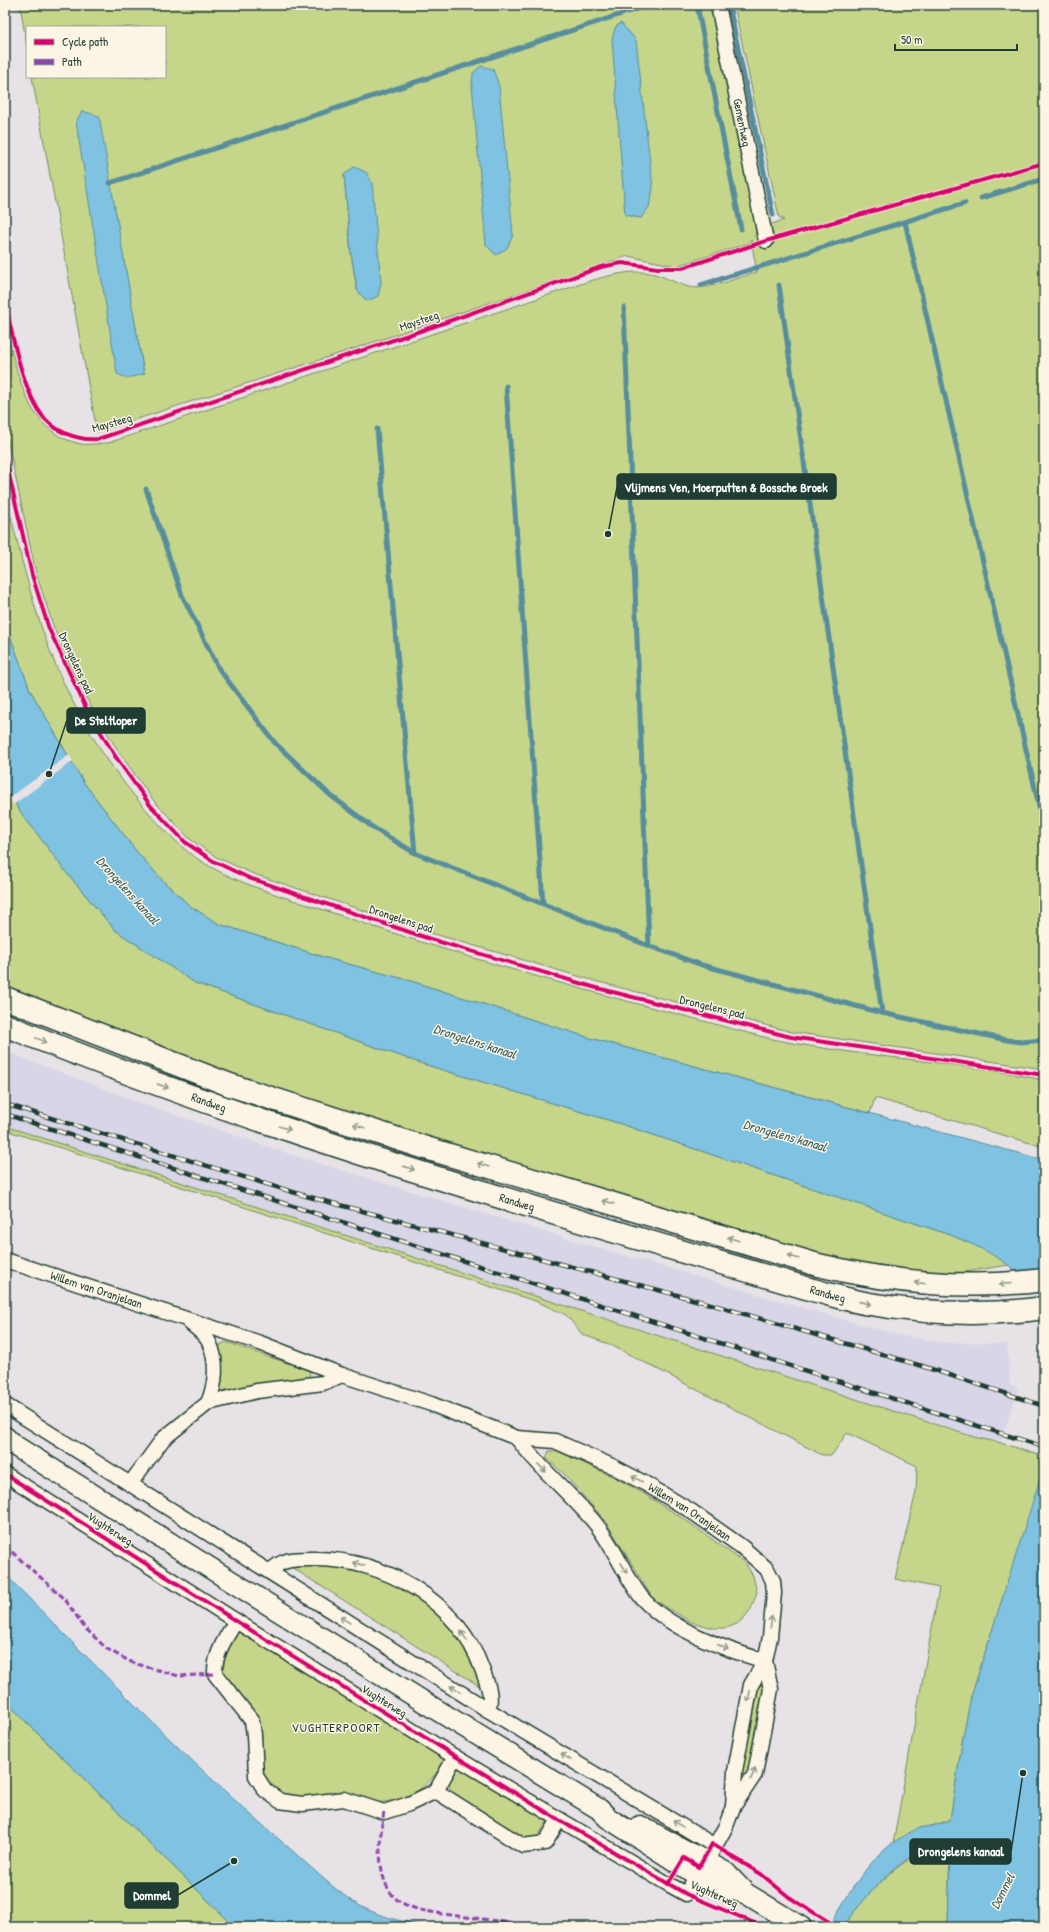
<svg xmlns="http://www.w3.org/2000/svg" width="1049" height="1932" font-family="'Patrick Hand',sans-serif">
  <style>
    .built { fill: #d8d5e7 }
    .green { fill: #c5d68a; stroke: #728a5f; fill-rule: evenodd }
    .water { fill: #80c2e1; stroke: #598d9c }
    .pier { fill: #e7e2e6 }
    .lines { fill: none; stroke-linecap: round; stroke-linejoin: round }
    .stream { stroke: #598d9c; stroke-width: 5 }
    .street-casing { stroke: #1f3d34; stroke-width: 17 }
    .secondary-casing { stroke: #1f3d34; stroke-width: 23 }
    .primary-casing { stroke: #1f3d34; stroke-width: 25 }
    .street { stroke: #fcf5e5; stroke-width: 14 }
    .secondary { stroke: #fcf5e5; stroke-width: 20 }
    .primary { stroke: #fcf5e5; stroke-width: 22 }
    .rail-casing { stroke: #1f3d34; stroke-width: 4.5 }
    .rail { stroke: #fcf5e5; stroke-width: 3; stroke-dasharray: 9; stroke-linecap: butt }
    .quiet { stroke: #8e44ad; stroke-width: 3; stroke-dasharray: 6 3; stroke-linecap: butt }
    .cycleway-casing { stroke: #fcf5e5; stroke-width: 6 }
    .cycleway { stroke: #d6006c; stroke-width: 4 }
    .oneway { stroke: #8e998c }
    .labels { text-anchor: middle; stroke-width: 3; stroke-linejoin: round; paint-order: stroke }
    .street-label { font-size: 12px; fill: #1f3d34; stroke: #fcf5e5 }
    .water-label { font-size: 13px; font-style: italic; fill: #375e5f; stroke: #fcf5e5 }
    .neighbourhood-label { font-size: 13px; letter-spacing: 1px; fill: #1f3d34; stroke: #fcf5e5 }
    .leader { fill: none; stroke: #1f3d34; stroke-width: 1.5 }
    .callout-dot { fill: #1f3d34; stroke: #fcf5e5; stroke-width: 1.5 }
    .callout { fill: #1f3d34; stroke: #1f3d34; stroke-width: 1.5 }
    .callout-label { font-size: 13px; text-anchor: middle; font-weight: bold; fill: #fff }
  </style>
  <rect width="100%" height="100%" fill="#e7e2e6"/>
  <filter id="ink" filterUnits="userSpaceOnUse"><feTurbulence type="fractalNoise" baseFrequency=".025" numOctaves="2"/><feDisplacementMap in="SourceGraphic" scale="8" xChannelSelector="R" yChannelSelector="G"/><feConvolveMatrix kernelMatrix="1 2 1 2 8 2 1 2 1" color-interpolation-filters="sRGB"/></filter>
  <g filter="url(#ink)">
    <!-- built -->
    <polygon class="built" points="5,1051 146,1105 295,1156 555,1235 855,1323 899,1335 939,1342 1007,1344 1010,1385 1018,1388 1001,1443 974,1437 5,1126"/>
    <!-- green -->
    <g class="green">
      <path d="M 20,5 L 710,5 L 751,187 L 756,234 L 754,237 L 769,225 L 784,220 L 779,217 L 734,5 L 1044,5 L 1044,1069 L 792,1032 L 595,981 L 431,933 L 251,873 L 216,857 L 190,839 L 154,801 L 120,754 L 90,705 L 71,668 L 54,628 L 36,573 L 5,428 L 5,325 C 18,370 24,430 77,443 C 86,446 99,443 108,443 L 554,293 C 582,284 613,271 643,272 C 660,273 673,283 689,287 C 707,291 739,277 757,272 L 751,240 L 749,243 L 676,266 L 628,256 L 353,349 L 97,432 L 32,77 L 165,77 L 165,27 L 27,27 L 27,47 ZM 620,23 L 621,23 L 641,218 L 625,215 L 615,28 ZM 82,111 L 110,183 L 144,374 ZM 344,175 L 367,301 L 357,290 L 351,253 Z"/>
      <path d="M 5,492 C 20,553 34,616 59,673 C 87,736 129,797 179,844 C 218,882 294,899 345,917 C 450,953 557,983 665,1011 C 707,1021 749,1035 792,1043 C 875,1058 961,1062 1044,1080 L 1044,1147 L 875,1098 L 870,1113 L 590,1038 L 411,981 L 330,959 L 219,924 L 190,906 L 164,882 L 137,852 L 84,783 L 30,690 L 5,622 Z"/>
      <polygon points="5,788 22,814 66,872 115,930 195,983 420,1063 618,1123 953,1236 984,1249 1009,1265 958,1273 913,1272 824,1256 322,1105 210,1068 5,987"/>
      <polygon points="5,1126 974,1437 1001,1443 1044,1457 1043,1473 971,1697 963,1737 950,1820 935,1825 921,1828 893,1844 939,1588 895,1579 916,1492 917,1466 847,1433 832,1455 822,1455 609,1344 583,1335 566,1315 538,1302 5,1130"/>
      <polygon points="226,1342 310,1371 309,1378 260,1384 220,1393 219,1348 221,1344"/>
      <polygon points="549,1451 557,1451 614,1477 641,1492 687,1521 746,1564 753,1576 757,1592 751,1609 744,1618 737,1624 726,1628 714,1628 691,1622 653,1599 607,1523 564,1474 546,1458"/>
      <path d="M 325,1566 C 343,1569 362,1570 379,1577 C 419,1592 453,1625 473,1661 C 477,1668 479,1677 482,1684 L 481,1687 L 291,1567 Z"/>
      <path d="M 239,1631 L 445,1759 C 418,1811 373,1804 323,1800 C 305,1799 282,1800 268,1786 C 255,1773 261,1739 257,1722 C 254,1704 234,1696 225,1682 C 222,1677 221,1670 220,1665 Z"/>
      <polygon points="758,1684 764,1686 765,1689 749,1775 741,1774"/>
      <polygon points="5,1701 37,1733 235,1927 5,1927"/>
      <polygon points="457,1766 548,1820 537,1838 524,1840 455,1798 447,1781"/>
      <path d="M 937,1846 L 950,1847 L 948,1927 L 842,1926 C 870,1893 895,1860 937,1846 Z"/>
    </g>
    <!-- water -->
    <g class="water">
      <polygon points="621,23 636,40 653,189 649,207 641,218 625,215 612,39 615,28"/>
      <polygon points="481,66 493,69 499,86 513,235 507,248 496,255 486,245 472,84 473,73"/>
      <polygon points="82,111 99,116 144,374 127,378 117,374 76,122"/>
      <polygon points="354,167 366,172 372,183 381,283 378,296 367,301 357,290 351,253 344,175"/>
      <path d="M 5,622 L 30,690 L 84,783 L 137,852 L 164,882 L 190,906 L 219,924 L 330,959 L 411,981 L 590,1038 L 1044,1160 L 1044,1302 C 1017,1266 994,1253 953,1236 L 618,1123 L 420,1063 L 195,983 L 115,930 L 66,872 L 22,814 L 5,788 Z"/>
      <path d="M 1044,1466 L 1044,1927 L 948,1927 L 950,1848 C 906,1841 866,1898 842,1927 L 829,1927 C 852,1888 875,1845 920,1828 C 925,1826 931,1827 935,1825 C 940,1824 945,1822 950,1820 L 963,1737 L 971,1697 Z"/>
      <path d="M 5,1574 C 95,1665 184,1758 281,1841 C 304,1860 338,1895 364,1908 C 385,1918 408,1923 431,1927 L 235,1927 L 5,1701 Z"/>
    </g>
    <!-- pier -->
    <g class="pier">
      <polygon points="69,755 73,761 13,805 9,798"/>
      <polygon points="947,1852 994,1853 994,1860 947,1866"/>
    </g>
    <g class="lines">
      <!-- stream -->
      <g class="stream">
        <polyline points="697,5 741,229"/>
        <polyline points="729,5 773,215"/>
        <polyline points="110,183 649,5"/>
        <polyline points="1043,192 1044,196"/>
        <polyline points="981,198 1044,179"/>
        <polyline points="905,222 1044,828"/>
        <polyline points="701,285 965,203"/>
        <polyline points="779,285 882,1013"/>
        <polyline points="624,307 649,946"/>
        <polyline points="506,386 543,903"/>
        <polyline points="377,429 415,853"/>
        <polyline points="146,489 182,595 219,669 275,743 330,795 375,829 415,853 649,946 702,965 882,1013 1007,1040 1021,1042 1044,1040"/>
      </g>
      <!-- street casing -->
      <g class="street-casing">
        <g id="street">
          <path id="s1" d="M 718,5 L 766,241"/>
          <path id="s2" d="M 5,1260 L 260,1343 L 342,1375 L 431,1404 L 517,1438 L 555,1441 L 614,1467 L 646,1484 L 691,1511 L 742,1547 L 767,1569 L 773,1581 L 774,1593 L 770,1637 L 765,1661 L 751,1685 L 735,1771 L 733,1807"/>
          <path d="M 189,1322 C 195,1327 206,1335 209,1342 C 218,1361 216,1384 208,1403"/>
          <polyline points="5,1405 488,1710 715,1846"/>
          <path d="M 517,1438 C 540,1469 570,1493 595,1523 C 614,1546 624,1575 642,1598 C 669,1629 727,1650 765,1661"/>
          <polyline points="5,1474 236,1621 455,1757 668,1884 686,1894 697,1875"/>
          <polyline points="130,1484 163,1439 208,1403 257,1391 323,1383 342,1375"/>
          <path d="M 270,1572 C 282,1558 296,1559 314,1559 C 383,1558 458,1601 482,1669 C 487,1683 493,1695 488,1710"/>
          <path d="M 236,1621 C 226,1637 214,1655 215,1674 L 252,1721 L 254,1735 L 256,1776 L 265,1790 L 280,1801 L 302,1804 L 344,1799 L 384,1812 L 409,1804 L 436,1791 L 523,1846 L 545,1843 L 559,1820"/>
          <polyline points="436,1791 455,1757"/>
          <polyline points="711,1853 726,1826 733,1807 755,1774 771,1689 765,1661"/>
        </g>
      </g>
      <!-- secondary casing -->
      <g class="secondary-casing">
        <g id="secondary">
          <polyline points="5,1437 12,1444 432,1707 599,1809 608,1818 697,1875 718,1886 745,1893"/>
          <polyline points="640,1826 725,1872 745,1893 801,1927"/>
        </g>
      </g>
      <!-- primary casing -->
      <g class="primary-casing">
        <g id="primary">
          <path d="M 5,998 L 230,1085 L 426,1148 L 818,1265 C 894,1283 966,1290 1044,1280"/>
          <path id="s3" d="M 5,1025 C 267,1133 542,1210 813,1290 C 832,1295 851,1301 870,1304 C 928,1314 986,1316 1044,1308"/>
        </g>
      </g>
      <!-- street -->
      <use href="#street" class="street"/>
      <!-- secondary -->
      <use href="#secondary" class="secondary"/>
      <!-- primary -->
      <use href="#primary" class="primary"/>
      <!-- rail casing -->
      <g class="rail-casing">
        <g id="rail">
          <polyline points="5,1104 306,1196 707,1303 922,1366 1044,1406"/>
          <polyline points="5,1114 1044,1447"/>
        </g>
      </g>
      <!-- rail -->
      <use href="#rail" class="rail"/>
      <!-- quiet -->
      <g class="quiet">
        <polyline points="5,1546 64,1598 84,1627 107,1649 133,1663 179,1676 215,1674"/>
        <path d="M 384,1812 C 379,1838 374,1887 402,1903 C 419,1912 439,1913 458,1916 C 485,1919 511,1923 537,1927"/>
      </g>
      <!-- cycleway casing -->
      <g class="cycleway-casing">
        <g id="cycleway">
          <path d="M 5,300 C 12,334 21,385 41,414 C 53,431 77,441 98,439 L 432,327 L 601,267 L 622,263 L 658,268 L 682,268 L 766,241 L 1044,163"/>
          <polyline points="5,457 32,575 49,629 85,706 115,756 150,805 185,842 213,861 249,878 430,939 593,987 791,1037 1044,1075"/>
          <polyline points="5,1474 236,1621 559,1820 686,1894 764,1927"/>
          <polyline points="715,1846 761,1874 789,1897 837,1927"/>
          <polyline points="668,1884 684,1858 699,1867 712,1844"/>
        </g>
      </g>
      <!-- cycleway -->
      <use href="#cycleway" class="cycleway"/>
    </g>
    <!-- one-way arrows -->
    <defs><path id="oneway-shaft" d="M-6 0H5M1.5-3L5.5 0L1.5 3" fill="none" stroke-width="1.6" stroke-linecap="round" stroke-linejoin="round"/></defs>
    <g class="oneway">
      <use href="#oneway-shaft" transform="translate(41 1040) rotate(22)"/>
      <use href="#oneway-shaft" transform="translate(163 1086) rotate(20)"/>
      <use href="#oneway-shaft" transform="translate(359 1126) rotate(-162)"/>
      <use href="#oneway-shaft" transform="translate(285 1128) rotate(18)"/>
      <use href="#oneway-shaft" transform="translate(483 1165) rotate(-163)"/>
      <use href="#oneway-shaft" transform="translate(409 1168) rotate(18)"/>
      <use href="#oneway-shaft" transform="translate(608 1202) rotate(-163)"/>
      <use href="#oneway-shaft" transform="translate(733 1239) rotate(-163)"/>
      <use href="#oneway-shaft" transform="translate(793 1257) rotate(-164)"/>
      <use href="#oneway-shaft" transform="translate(920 1283) rotate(-173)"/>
      <use href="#oneway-shaft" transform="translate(1005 1284) rotate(175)"/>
      <use href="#oneway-shaft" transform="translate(865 1303) rotate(13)"/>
      <use href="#oneway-shaft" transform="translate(542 1468) rotate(45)"/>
      <use href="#oneway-shaft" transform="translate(637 1479) rotate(-152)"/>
      <use href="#oneway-shaft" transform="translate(359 1564) rotate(-165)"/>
      <use href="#oneway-shaft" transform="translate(624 1568) rotate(61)"/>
      <use href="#oneway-shaft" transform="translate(345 1620) rotate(-148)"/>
      <use href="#oneway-shaft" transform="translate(771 1622) rotate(-84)"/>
      <use href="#oneway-shaft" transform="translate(464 1636) rotate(-122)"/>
      <use href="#oneway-shaft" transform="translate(723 1647) rotate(25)"/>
      <use href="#oneway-shaft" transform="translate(455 1689) rotate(-148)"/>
      <use href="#oneway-shaft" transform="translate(749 1696) rotate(101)"/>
      <use href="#oneway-shaft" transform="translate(566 1757) rotate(-149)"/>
      <use href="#oneway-shaft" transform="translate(753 1774) rotate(-67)"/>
      <use href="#oneway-shaft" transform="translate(678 1824) rotate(-149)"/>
    </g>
  </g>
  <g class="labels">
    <!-- street labels -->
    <g class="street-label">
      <text dy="4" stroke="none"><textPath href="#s1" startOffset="120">Gementweg</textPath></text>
      <text transform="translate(419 321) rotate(-19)" y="4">Maysteeg</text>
      <text transform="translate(112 423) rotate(-16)" y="4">Maysteeg</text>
      <text transform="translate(76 663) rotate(65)" y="4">Drongelens pad</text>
      <text transform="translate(401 919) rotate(18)" y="4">Drongelens pad</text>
      <text transform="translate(712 1007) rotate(14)" y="4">Drongelens pad</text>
      <text dy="4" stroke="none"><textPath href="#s3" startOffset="218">Randweg</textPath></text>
      <text dy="4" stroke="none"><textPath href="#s3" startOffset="542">Randweg</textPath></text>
      <text dy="4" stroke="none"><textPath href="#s2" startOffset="96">Willem van Oranjelaan</textPath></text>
      <text dy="4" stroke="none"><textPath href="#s3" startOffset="866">Randweg</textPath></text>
      <text dy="4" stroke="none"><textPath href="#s2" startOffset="733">Willem van Oranjelaan</textPath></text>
      <text transform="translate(110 1529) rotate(33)" y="4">Vughterweg</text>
      <text transform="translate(384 1701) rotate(32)" y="4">Vughterweg</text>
      <text transform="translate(714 1894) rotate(24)" y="4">Vughterweg</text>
    </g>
    <!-- water labels -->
    <g class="water-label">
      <text transform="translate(128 890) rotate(48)" y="5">Drongelens kanaal</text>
      <text transform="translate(475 1041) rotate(18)" y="5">Drongelens kanaal</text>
      <text transform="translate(785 1135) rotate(16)" y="5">Drongelens kanaal</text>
      <text transform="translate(1002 1891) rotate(-63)" y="5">Dommel</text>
    </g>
    <!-- neighbourhood labels -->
    <g class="neighbourhood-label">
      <text x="336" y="1732">VUGHTERPOORT</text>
    </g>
  </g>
  <!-- callouts -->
  <path class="leader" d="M608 534L617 487M49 774L67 720M1023 1773L1011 1852M234 1861L178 1895"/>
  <g class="callout-dot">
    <circle cx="608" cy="534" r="4"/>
    <circle cx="49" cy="774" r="4"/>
    <circle cx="1023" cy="1773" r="4"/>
    <circle cx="234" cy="1861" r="4"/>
  </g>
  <g class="callout">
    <rect x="617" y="474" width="219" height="25" rx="4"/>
    <rect x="67" y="708" width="78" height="25" rx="4"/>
    <rect x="910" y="1839" width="101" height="25" rx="4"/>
    <rect x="125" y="1883" width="53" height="25" rx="4"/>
  </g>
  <g class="callout-label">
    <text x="726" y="492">Vlijmens Ven, Moerputten &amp; Bossche Broek</text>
    <text x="106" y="725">De Steltloper</text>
    <text x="961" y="1856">Drongelens kanaal</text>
    <text x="152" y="1900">Dommel</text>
  </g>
  <!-- margin -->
  <rect width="1049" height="1932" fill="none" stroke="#fcf5e5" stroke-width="20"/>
  <rect x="10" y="10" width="1029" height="1912" fill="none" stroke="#1f3d34" stroke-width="1.5" filter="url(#ink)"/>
  <!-- legend -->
  <rect x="26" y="26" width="140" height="52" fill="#fcf5e5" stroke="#a4ab9e"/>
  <rect x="34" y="39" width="20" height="6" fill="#d6006c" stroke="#a4ab9e"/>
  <text x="62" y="46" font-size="12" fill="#1f3d34">Cycle path</text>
  <rect x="34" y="59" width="20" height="6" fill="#8e44ad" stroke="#a4ab9e"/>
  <text x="62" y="66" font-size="12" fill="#1f3d34">Path</text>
  <!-- scale -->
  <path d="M895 44v6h122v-6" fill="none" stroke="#1f3d34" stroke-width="2"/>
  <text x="901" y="44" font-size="12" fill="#1f3d34" stroke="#fcf5e5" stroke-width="3" paint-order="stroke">50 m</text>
</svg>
